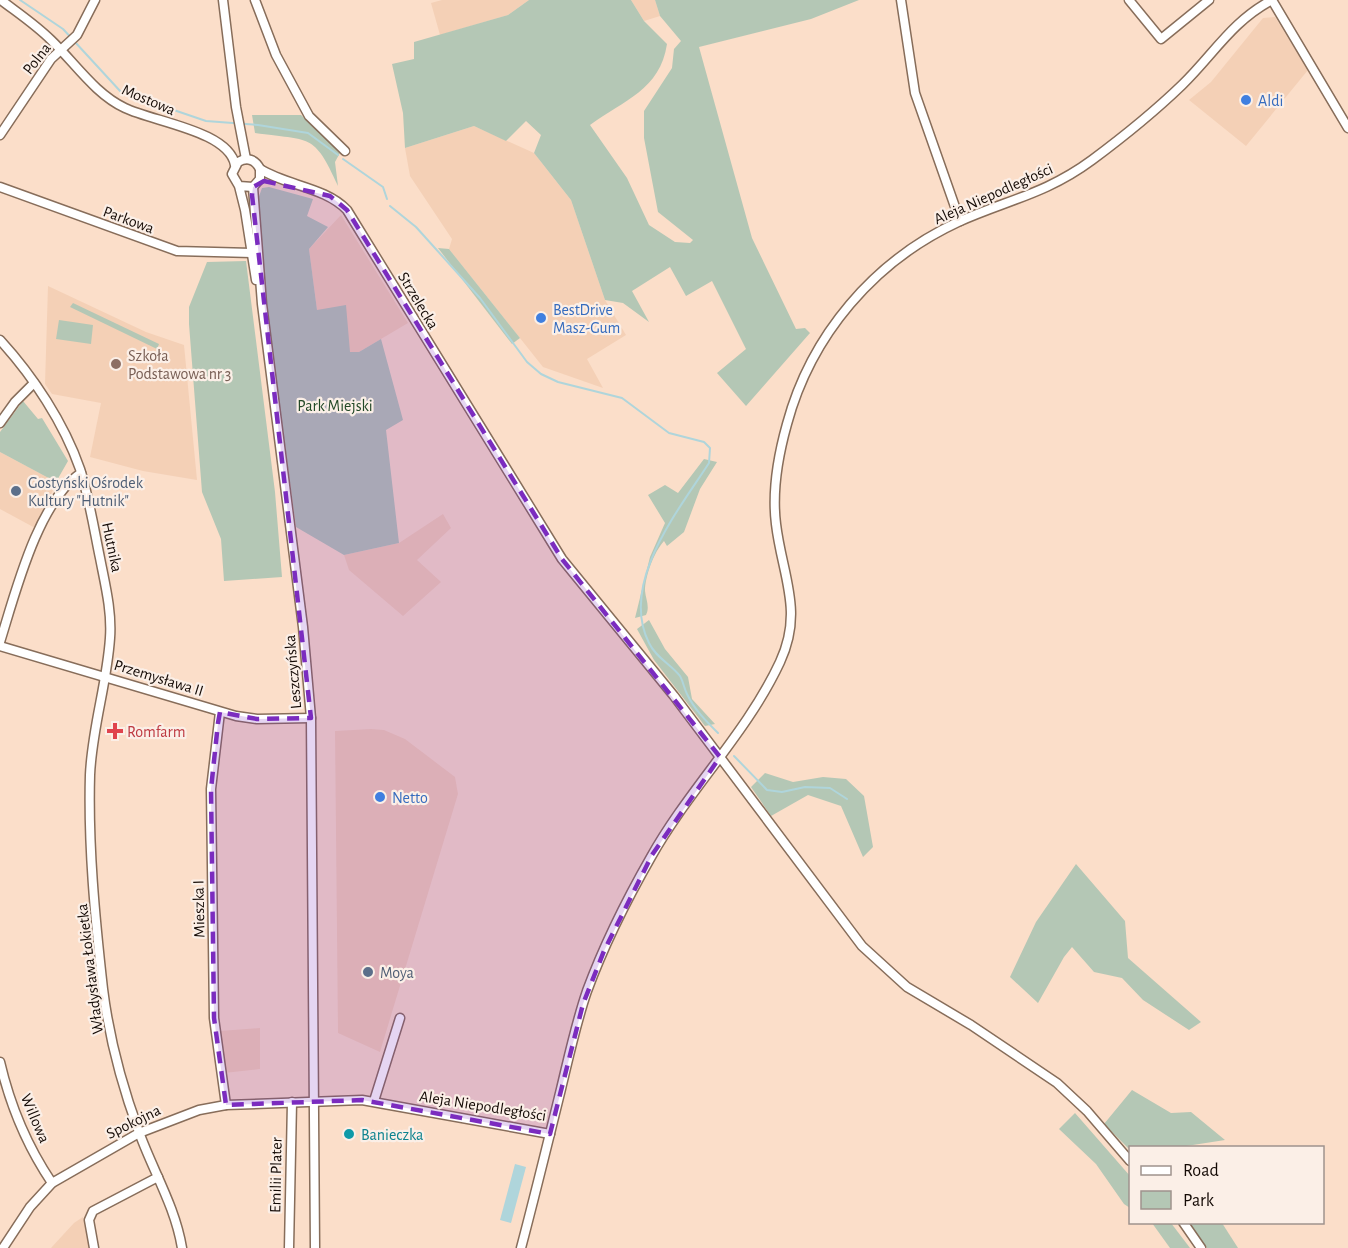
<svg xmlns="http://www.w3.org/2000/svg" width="1348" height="1248" font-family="'Alegreya Sans',sans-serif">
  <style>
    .built { fill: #f4d0b6 }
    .green { fill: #b4c7b5 }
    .water { fill: #afd5db }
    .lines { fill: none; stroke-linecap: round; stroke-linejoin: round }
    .stream { stroke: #afd5db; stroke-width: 2 }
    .minor-casing { stroke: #876d5a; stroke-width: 11 }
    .minor { stroke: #fff; stroke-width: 8 }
    .marked { fill: #7b2cbf; fill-opacity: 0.2; stroke: #7b2cbf; stroke-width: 4.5; stroke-dasharray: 12 8; stroke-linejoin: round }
    .shop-dot { fill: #3f7fe0; stroke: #fbefe7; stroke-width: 2 }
    .education-dot { fill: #8d6e63; stroke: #fbefe7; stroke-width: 2 }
    .service-dot { fill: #5c6f8a; stroke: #fbefe7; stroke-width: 2 }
    .health-dot { fill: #e0444e; stroke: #fbefe7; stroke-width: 2 }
    .culture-dot { fill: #0f9aa8; stroke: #fbefe7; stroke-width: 2 }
    .labels { text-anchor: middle; stroke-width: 4.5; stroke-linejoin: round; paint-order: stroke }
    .street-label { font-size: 16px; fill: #140a05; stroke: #fbefe7 }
    .shop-label { font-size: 16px; fill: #366cbe; stroke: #fbefe7; text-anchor: start }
    .education-label { font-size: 16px; fill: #785e54; stroke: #fbefe7; text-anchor: start }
    .park-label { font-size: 16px; fill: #234927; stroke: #fbefe7 }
    .service-label { font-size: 16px; fill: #4e5e75; stroke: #fbefe7; text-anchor: start }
    .health-label { font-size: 16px; fill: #be3a42; stroke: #fbefe7; text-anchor: start }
    .culture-label { font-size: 16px; fill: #0d838f; stroke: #fbefe7; text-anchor: start }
  </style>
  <rect width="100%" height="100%" fill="#fbdec9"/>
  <!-- built -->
  <g class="built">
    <polygon points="442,0 529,0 508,15 440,35 431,3"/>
    <polygon points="631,0 655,0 660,16 644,21"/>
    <polygon points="1275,17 1308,70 1246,146 1189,100 1211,82 1263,18"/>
    <polygon points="474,126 534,153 571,200 605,300 626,335 587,359 603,388 543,367 449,249 452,239 410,176 405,148"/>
    <polygon points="341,215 408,323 359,352 350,352 317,310 309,249"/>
    <polygon points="48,286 146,332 184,345 197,480 143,471 90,457 101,403 52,394 45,384"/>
    <polygon points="0,452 56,482 37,529 0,509"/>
    <polygon points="443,514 451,528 417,560 441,582 403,616 349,570 344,555 399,543"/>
    <polygon points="371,729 384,730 405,739 455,777 458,794 380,1052 338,1033 335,731"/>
    <polygon points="260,1028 260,1069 224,1073 220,1031"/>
    <polygon points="83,1217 89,1248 51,1248 74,1223"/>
  </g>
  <!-- green -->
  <g class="green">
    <path d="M 529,0 L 631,0 L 644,21 L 667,44 C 660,90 624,100 590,125 L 627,178 L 649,225 L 675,242 L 690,243 L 693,240 L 658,212 L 644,138 L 644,111 L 672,68 L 674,49 L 681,41 L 660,16 L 655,0 L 859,0 L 811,19 L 699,47 L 752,238 L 796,329 L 805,328 L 810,333 L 746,406 L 717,373 L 746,349 L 712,281 L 686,296 L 670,267 L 632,291 L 649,322 L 623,303 L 605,300 L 571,200 L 534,153 L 541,135 L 526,121 L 506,141 L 474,126 L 405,148 L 403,113 L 392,64 L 414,59 L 414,42 L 508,15 Z"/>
    <path d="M 252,115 L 301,115 L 341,151 L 335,162 L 338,186 C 314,132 310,141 255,133 Z"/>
    <polygon points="269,187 313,199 307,216 328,227 309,249 317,310 346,305 350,352 359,352 381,339 403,420 386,430 399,543 344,555 296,527 266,303 257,202 262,188"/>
    <polygon points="438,248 449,249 520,338 512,344"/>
    <polygon points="246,261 275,492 282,577 224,581 221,539 202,492 189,324 189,307 207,262"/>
    <polygon points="73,303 159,344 157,349 70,307"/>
    <polygon points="59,320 93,325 91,344 56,339"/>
    <polygon points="23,401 38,419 42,418 68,461 56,482 0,452 0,432"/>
    <path d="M 704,459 L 717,462 L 700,489 L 684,532 L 667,546 L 664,541 C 654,552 645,576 645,591 C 646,600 650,607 646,615 L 635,618 L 650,557 L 665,523 L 648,495 L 665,485 L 678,493 Z"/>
    <polygon points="649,620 665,649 688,677 692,699 715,724 705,726 654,660 637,629"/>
    <polygon points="765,773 793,782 823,777 846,779 864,796 873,847 863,857 841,806 808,795 771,816 751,787"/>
    <polygon points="1076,864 1125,921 1128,958 1201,1022 1189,1030 1143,1000 1122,978 1094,972 1072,947 1064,957 1038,1003 1010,977 1036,922"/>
    <polygon points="1132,1090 1171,1113 1191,1112 1225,1140 1180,1147 1130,1148 1130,1150 1104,1124"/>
    <polygon points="1075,1113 1130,1176 1130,1208 1124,1204 1096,1164 1059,1129"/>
    <polygon points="1152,1223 1171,1223 1190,1248 1170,1248"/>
    <polygon points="1190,1223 1222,1223 1238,1248 1207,1248"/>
  </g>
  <!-- water -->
  <polygon class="water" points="515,1164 526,1167 511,1223 500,1220"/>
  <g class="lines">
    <!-- stream -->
    <g class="stream">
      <polyline points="20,0 63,29 121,92 206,121 258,125 308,133 338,155"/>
      <polyline points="343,159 383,187 387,199"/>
      <path d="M 390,206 L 416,227 L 480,298 L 527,362 L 541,374 L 558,382 L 622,398 L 669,433 L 704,442 L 710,448 L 709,463 C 678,511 619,583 649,643 C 656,658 671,664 680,676 C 683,681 684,688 687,694 C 694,709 706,721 718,733"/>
      <polyline points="734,756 767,790 782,792 805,787 830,788 847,799"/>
    </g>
    <!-- minor casing -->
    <g class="minor-casing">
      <g id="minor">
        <path d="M 1,0 C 18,13 36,25 51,40 C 75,63 95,94 125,108 C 154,122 229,131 235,165"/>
        <polyline points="223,0 236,107 246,159"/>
        <polyline points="255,0 276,55 309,116 345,151"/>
        <polyline points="901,0 915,93 960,221"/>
        <polyline points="1129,0 1161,39 1209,0"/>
        <polyline points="0,135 51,59 77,35 95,0"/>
        <path d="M 260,169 C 287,186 325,187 347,210 L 562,559 L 674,696 L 862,946 L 907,987 L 971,1025 L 1057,1083 L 1087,1111 L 1130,1161"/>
        <path d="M 239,186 L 253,187 L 260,179 L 260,169 C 255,159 247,157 238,162 L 232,174 L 239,186 L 245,210 L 256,280"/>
        <polyline points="0,187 177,251 252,253"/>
        <polyline points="253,187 262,304 303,627 311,718 315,1248"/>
        <path d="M 0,340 C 33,376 64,423 80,469 C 89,497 94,529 100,558 C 105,584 112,611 110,638 C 107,684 92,728 90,775 C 88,845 95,918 103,989 C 109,1037 122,1086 139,1132 C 153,1171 175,1206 182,1248"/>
        <polyline points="0,423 15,402 34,383"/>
        <path d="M 0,642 C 15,594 38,501 81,473"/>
        <polyline points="0,646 236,716 257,719 311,718"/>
        <polyline points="220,712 211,789 214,1018 226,1105"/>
        <path d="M 0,1062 C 10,1105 27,1146 52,1183"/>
        <polyline points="374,1101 400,1018"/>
        <polyline points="1183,1222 1201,1248"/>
        <polyline points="3,1248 30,1207 52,1183 139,1133 199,1110 226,1105 362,1100 550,1134"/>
        <polyline points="94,1248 89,1220 93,1211 158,1177"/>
        <polyline points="289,1248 292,1102"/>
        <path d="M 521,1248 C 535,1195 548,1142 561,1089 C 569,1056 576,1023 587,991 C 604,945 627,899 651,857 C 689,789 747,733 780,662 C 804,611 782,575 776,524 C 772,492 778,456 787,424 C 811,335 874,261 958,222 C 1007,200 1046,194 1092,160 C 1123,137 1154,112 1182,85 C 1214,54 1231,22 1272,0 L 1348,128"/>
      </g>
    </g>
    <!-- minor -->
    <use href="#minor" class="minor"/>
  </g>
  <!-- marked area -->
  <path class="marked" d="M 264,181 L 330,196 L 347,210 L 562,559 L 720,757 L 652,855 L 604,951 L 583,1004 L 550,1134 L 362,1100 L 226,1105 L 214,1018 L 211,789 L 218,723 L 220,712 L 257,719 L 311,718 L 252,195 L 253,187 Z"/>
  <!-- markers -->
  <g class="shop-dot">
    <circle cx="1246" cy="100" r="6"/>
    <circle cx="541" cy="318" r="6"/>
    <circle cx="380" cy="797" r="6"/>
  </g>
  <circle class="education-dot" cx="116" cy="364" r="6"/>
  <g class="service-dot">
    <circle cx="16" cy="491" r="6"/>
    <circle cx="368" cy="972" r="6"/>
  </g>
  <path class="health-dot" d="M112 722h6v6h6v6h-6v6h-6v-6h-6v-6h6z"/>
  <circle class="culture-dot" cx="349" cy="1134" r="6"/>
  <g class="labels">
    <!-- street labels -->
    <g class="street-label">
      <text transform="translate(36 58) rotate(-52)" y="6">Polna</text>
      <text transform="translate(149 99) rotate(23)" y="6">Mostowa</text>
      <text transform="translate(993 193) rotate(-24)" y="6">Aleja Niepodległości</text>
      <text transform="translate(129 219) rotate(20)" y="6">Parkowa</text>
      <text transform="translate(419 300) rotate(59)" y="6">Strzelecka</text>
      <text transform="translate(113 547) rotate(78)" y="6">Hutnika</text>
      <text transform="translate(292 672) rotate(-95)" y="6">Leszczyńska</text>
      <text transform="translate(159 677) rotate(17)" y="6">Przemysława II</text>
      <text transform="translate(198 909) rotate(-91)" y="6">Mieszka I</text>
      <text transform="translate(89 969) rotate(-97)" y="6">Władysława Łokietka</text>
      <text transform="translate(483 1105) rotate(9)" y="6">Aleja Niepodległości</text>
      <text transform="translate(36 1118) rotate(67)" y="6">Willowa</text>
      <text transform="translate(133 1121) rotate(-26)" y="6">Spokojna</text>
      <text transform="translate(275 1175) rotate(-89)" y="6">Emilii Plater</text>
    </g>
    <!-- shop labels -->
    <g class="shop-label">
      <text x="1258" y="106">Aldi</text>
      <text x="553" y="315">BestDrive<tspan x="553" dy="18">Masz-Gum</tspan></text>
      <text x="392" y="803">Netto</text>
    </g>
    <!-- education labels -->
    <g class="education-label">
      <text x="128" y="361">Szkoła<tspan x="128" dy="18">Podstawowa nr 3</tspan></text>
    </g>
    <!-- park labels -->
    <g class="park-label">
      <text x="335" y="411">Park Miejski</text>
    </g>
    <!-- service labels -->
    <g class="service-label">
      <text x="28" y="488">Gostyński Ośrodek<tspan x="28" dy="18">Kultury "Hutnik"</tspan></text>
      <text x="380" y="978">Moya</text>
    </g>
    <!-- health labels -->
    <g class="health-label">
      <text x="127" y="737">Romfarm</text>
    </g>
    <!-- culture labels -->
    <g class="culture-label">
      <text x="361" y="1140">Banieczka</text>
    </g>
  </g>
  <!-- legend -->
  <rect x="1129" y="1146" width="195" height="78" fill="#fbefe7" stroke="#9f938d" stroke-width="1.5"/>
  <rect x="1141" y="1166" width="30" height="9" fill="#ffffff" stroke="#9f938d" stroke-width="1.5"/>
  <text x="1183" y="1176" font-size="18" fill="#140a05">Road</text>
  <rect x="1141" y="1191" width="30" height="18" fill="#b4c7b5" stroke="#9f938d" stroke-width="1.5"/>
  <text x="1183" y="1206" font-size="18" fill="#140a05">Park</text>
</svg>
